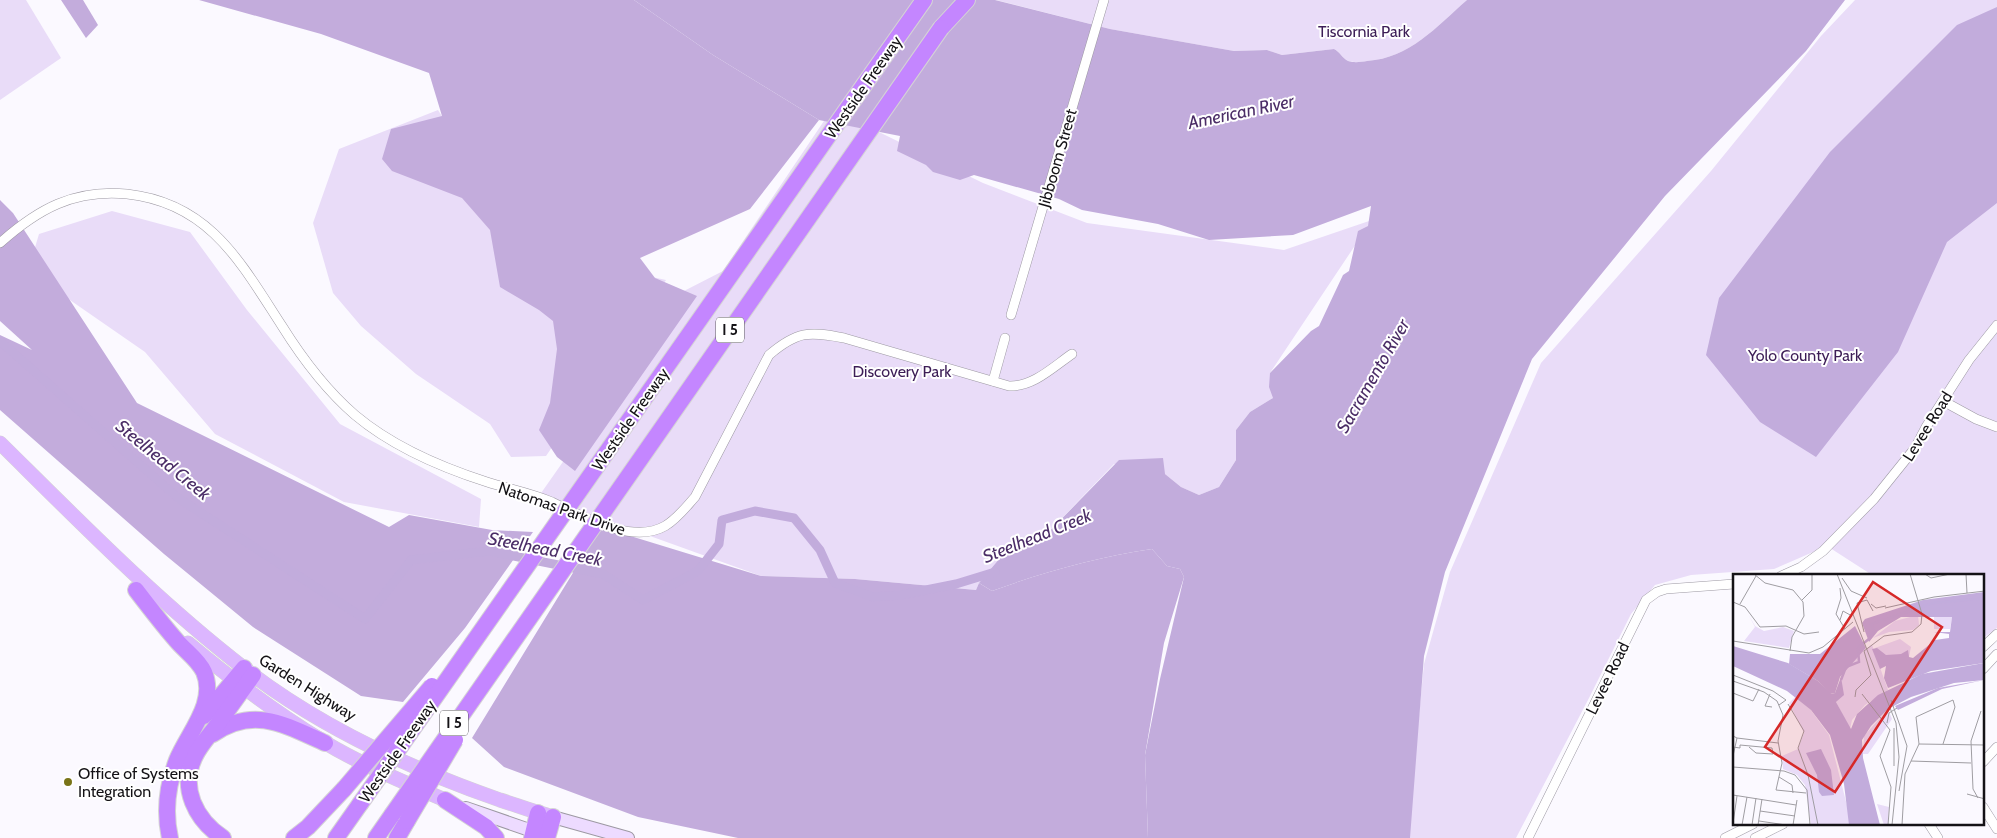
<svg xmlns="http://www.w3.org/2000/svg" width="1997" height="838" font-family="Cabin,sans-serif">
  <style>
    .green { fill: #e9dcf8 }
    .forest { fill: #c3acdc }
    .water { fill: #c2acdc }
    .lines { fill: none; stroke-linecap: round; stroke-linejoin: round }
    .canal { stroke: #c2acdc; stroke-width: 9 }
    .minor-casing { stroke: #9d99a3; stroke-width: 10 }
    .secondary-casing { stroke: #9d99a3; stroke-width: 14 }
    .primary-casing { stroke: #d5d4d5; stroke-width: 15 }
    .motorway-casing { stroke: #d5d4d5; stroke-width: 18 }
    .minor { stroke: #fff; stroke-width: 9 }
    .secondary { stroke: #eddbff; stroke-width: 12 }
    .primary { stroke: #dcb6ff; stroke-width: 14 }
    .motorway { stroke: #c486ff; stroke-width: 16 }
    .motorway-bridge-casing { stroke: #d5d4d5; stroke-width: 18; stroke-linecap: butt }
    .motorway-bridge { stroke: #c486ff; stroke-width: 16 }
    .poi-dot { fill: #797418; stroke: #fff; stroke-width: 2 }
    .labels { text-anchor: middle; stroke-width: 4; stroke-linejoin: round; paint-order: stroke }
    .shield { fill: #fff; stroke: #5a595c; stroke-width: 1 }
    .shield-label { font-size: 15px; font-weight: bold; fill: #141216 }
    .park-label { font-size: 16px; fill: #3c1d56; stroke: #fff }
    .street-label { font-size: 16px; fill: #141216; stroke: #fff }
    .poi-label { font-size: 16px; fill: #141216; stroke: #fff; text-anchor: start }
    .water-label { font-size: 18px; font-style: italic; fill: #4b2d67; stroke: #fff }
    .inset-river { fill: none; stroke: #c2acdc; stroke-width: 2.5 }
    .inset-road { fill: none; stroke: #9f9da2; stroke-width: 1 }
    .view { fill: #d62828; fill-opacity: 0.15; stroke: #d62828; stroke-width: 2.5 }
    .inset-edge { fill: none; stroke: #141216; stroke-width: 2.5 }
  </style>
  <rect width="100%" height="100%" fill="#fbf9ff"/>
  <!-- green -->
  <g class="green">
    <polygon points="0,0 26,0 61,58 0,100"/>
    <path d="M 996,0 L 1467,0 C 1436,27 1410,58 1367,61 C 1361,62 1354,63 1348,61 C 1342,58 1340,52 1334,49 L 1282,55 L 1267,50 L 1234,51 L 1110,29 Z"/>
    <polygon points="1855,0 1997,0 1997,628 1983,638 1983,576 1872,575 1827,546 1774,569 1691,575 1655,585 1631,614 1589,698 1516,838 1407,838 1424,664 1450,572 1541,363 1711,171 1821,36"/>
    <polygon points="832,109 983,183 1087,223 1284,250 1372,220 1270,373 1273,398 1250,412 1236,430 1236,460 1219,487 1199,495 1181,487 1165,474 1114,464 1037,544 1010,546 979,583 976,590 855,579 761,576 539,496 682,292 723,271"/>
    <polygon points="438,110 486,184 551,255 666,280 546,456 511,457 490,424 416,374 361,326 333,293 313,223 339,149"/>
    <polygon points="112,211 190,232 247,310 340,424 481,499 479,527 344,502 215,434 145,352 28,271 39,234"/>
  </g>
  <!-- forest -->
  <g class="forest">
    <polygon points="61,0 83,0 98,25 86,38"/>
    <polygon points="199,0 634,0 713,55 819,120 750,209 640,258 655,278 697,296 575,471 557,457 539,430 550,403 557,349 553,321 539,310 500,287 490,230 462,198 392,171 382,159 391,129 442,116 429,73 321,34"/>
    <polygon points="0,200 13,213 137,403 389,527 409,515 492,530 533,532 465,628 403,702 361,696 253,627 164,554 0,410 0,335 32,350 0,321"/>
    <path d="M 601,527 L 761,576 L 855,579 L 976,590 L 979,583 L 992,591 C 1044,572 1097,557 1152,549 L 1167,566 L 1180,569 L 1184,577 L 1164,643 L 1145,755 L 1148,838 L 738,838 L 638,817 L 504,767 L 472,738 Z"/>
  </g>
  <!-- water -->
  <g class="water">
    <path d="M 634,0 L 995,0 L 1110,29 L 1234,51 L 1267,50 L 1282,55 L 1334,49 C 1340,52 1342,58 1348,61 C 1354,63 1361,62 1367,61 C 1410,58 1436,27 1467,0 L 1845,0 L 1806,51 L 1665,196 L 1532,359 L 1445,572 L 1424,656 L 1410,838 L 1148,838 L 1145,755 L 1160,679 L 1184,577 L 1180,569 L 1167,566 L 1152,549 C 1097,557 1044,572 992,591 L 979,583 L 1010,546 L 1037,544 L 1119,460 L 1163,458 L 1165,474 L 1181,487 L 1199,495 L 1219,487 L 1236,460 L 1236,430 L 1250,412 L 1273,398 L 1269,387 L 1270,373 L 1311,331 L 1319,326 L 1343,275 L 1349,271 L 1358,231 L 1368,226 L 1371,206 L 1293,235 L 1209,240 L 1158,224 L 1082,210 L 1059,199 L 974,175 L 960,180 L 933,172 L 926,165 L 897,151 L 900,136 L 819,120 L 713,55 Z"/>
    <polygon points="1997,7 1997,203 1947,242 1898,352 1816,457 1760,422 1706,355 1719,298 1830,152 1957,25"/>
  </g>
  <g class="lines">
    <!-- canal -->
    <polyline class="canal" points="0,341 178,498 365,619 411,560 489,551 603,574 643,600 698,571 719,544 722,520 755,511 794,518 820,550 835,583 873,597 901,595 956,584 995,572"/>
    <!-- minor casing -->
    <g class="minor-casing">
      <g id="minor">
        <path d="M 0,243 C 38,209 74,189 127,194 C 210,203 241,263 282,326 C 302,358 326,390 355,415 C 393,447 440,467 487,482 C 509,489 531,493 552,502 C 582,516 632,545 665,526 C 677,519 686,507 695,497 L 769,355 C 797,331 809,331 844,338 L 1009,386 C 1033,387 1053,367 1072,354"/>
        <polyline points="1011,315 1104,0"/>
        <polyline points="993,381 1005,338"/>
        <polyline points="1943,401 1976,419 1997,427"/>
        <polyline points="1781,576 1801,567 1823,551 1874,499 1915,448 1926,427 1969,360 1997,325"/>
        <polyline points="1983,647 1997,634"/>
        <polyline points="1983,669 1997,654"/>
        <polyline points="1983,762 1997,747"/>
        <polyline points="1983,807 1997,829"/>
        <polyline points="1929,824 1938,838"/>
        <polyline points="1528,838 1646,600 1657,592 1666,589 1734,584"/>
        <polyline points="1725,838 1753,824"/>
        <polyline points="1755,838 1783,824"/>
      </g>
    </g>
    <!-- secondary casing -->
    <g class="secondary-casing">
      <g id="secondary">
        <polyline points="466,808 541,834"/>
        <polyline points="553,817 628,838"/>
      </g>
    </g>
    <!-- primary casing -->
    <g class="primary-casing">
      <g id="primary">
        <path d="M 0,443 C 79,521 157,601 245,669 C 320,727 411,769 500,800 C 516,805 531,811 547,815"/>
        <path d="M 188,643 C 231,679 276,713 324,742 C 362,765 404,782 445,800"/>
      </g>
    </g>
    <!-- motorway casing -->
    <g class="motorway-casing">
      <g id="motorway">
        <polyline points="941,28 967,0"/>
        <polyline points="864,85 924,0"/>
        <path d="M 136,590 C 149,607 162,624 176,640 C 185,651 198,659 204,672 C 217,703 188,733 177,760 C 167,786 164,811 170,838"/>
        <polyline points="204,716 244,668"/>
        <path d="M 213,734 C 254,706 285,725 325,743"/>
        <polyline points="445,800 486,827 496,838"/>
        <path d="M 223,838 C 196,820 179,788 195,756 C 200,745 210,735 217,725 C 229,708 241,692 253,675"/>
        <polyline points="294,838 308,827 344,789"/>
        <polyline points="336,838 360,804"/>
        <polyline points="376,838 392,815"/>
        <polyline points="397,838 407,821"/>
        <polyline points="532,838 538,813"/>
        <polyline points="547,838 553,817"/>
      </g>
    </g>
    <!-- minor -->
    <use href="#minor" class="minor"/>
    <!-- secondary -->
    <use href="#secondary" class="secondary"/>
    <!-- primary -->
    <use href="#primary" class="primary"/>
    <!-- motorway -->
    <use href="#motorway" class="motorway"/>
    <!-- motorway-bridge casing -->
    <g class="motorway-bridge-casing">
      <g id="motorway-bridge">
        <polyline points="344,789 432,686"/>
        <polyline points="360,804 864,85"/>
        <polyline points="392,815 941,28"/>
        <polyline points="407,821 455,740"/>
      </g>
    </g>
    <!-- motorway-bridge -->
    <use href="#motorway-bridge" class="motorway-bridge"/>
  </g>
  <!-- markers -->
  <circle class="poi-dot" cx="68" cy="782" r="5"/>
  <g class="labels">
    <!-- shield labels -->
    <g class="shield">
      <rect x="716" y="317.5" width="28" height="25" rx="4"/>
      <rect x="440" y="710.5" width="28" height="25" rx="4"/>
    </g>
    <g class="shield-label">
      <text x="730" y="335">I 5</text>
      <text x="454" y="728">I 5</text>
    </g>
    <!-- park labels -->
    <g class="park-label">
      <text x="1364" y="37">Tiscornia Park</text>
      <text x="1805" y="361">Yolo County Park</text>
      <text x="902" y="377">Discovery Park</text>
    </g>
    <!-- street labels -->
    <g class="street-label">
      <text transform="translate(863 87) rotate(-55)" y="6">Westside Freeway</text>
      <text transform="translate(1057 158) rotate(-74)" y="6">Jibboom Street</text>
      <text transform="translate(630 419) rotate(-55)" y="6">Westside Freeway</text>
      <text transform="translate(1927 426) rotate(-58)" y="6">Levee Road</text>
      <text transform="translate(562 508) rotate(19)" y="6">Natomas Park Drive</text>
      <text transform="translate(1607 678) rotate(-64)" y="6">Levee Road</text>
      <text transform="translate(308 687) rotate(32)" y="6">Garden Highway</text>
      <text transform="translate(397 751) rotate(-55)" y="6">Westside Freeway</text>
    </g>
    <!-- poi labels -->
    <g class="poi-label">
      <text x="78" y="779">Office of Systems<tspan x="78" dy="18">Integration</tspan></text>
    </g>
    <!-- water labels -->
    <g class="water-label">
      <text transform="translate(1241 112) rotate(-12)" y="6">American River</text>
      <text transform="translate(1373 376) rotate(-60)" y="6">Sacramento River</text>
      <text transform="translate(163 460) rotate(39)" y="6">Steelhead Creek</text>
      <text transform="translate(1037 536) rotate(-22)" y="6">Steelhead Creek</text>
      <text transform="translate(545 549) rotate(11)" y="6">Steelhead Creek</text>
    </g>
  </g>
  <!-- overview -->
  <g transform="translate(1733 574)">
    <rect width="251" height="251" fill="#fbf9ff"/>
    <path d="M 15,40 L 22,52 L 31,57 L 50,53 L 61,57 L 56,74 L 11,67 L 22,53 ZM 185,41 L 186,51 L 180,56 L 156,58 L 140,64 L 162,47 ZM 201,42 L 219,43 L 217,55 L 201,55 ZM 167,65 L 178,73 L 176,83 L 158,85 L 150,93 L 142,74 ZM 139,71 L 155,116 L 132,131 L 119,146 L 117,155 L 103,128 L 107,124 L 108,102 L 120,85 ZM 62,123 L 77,135 L 96,161 L 119,251 L 78,251 L 72,211 L 64,201 L 50,195 L 49,182 L 65,175 L 71,159 L 56,129 ZM 155,135 L 159,145 L 135,180 L 130,180 L 131,162 ZM 144,230 L 156,233 L 155,251 L 151,251 Z" fill="#e9dcf8"/>
    <path d="M 251,18 L 251,89 L 198,97 L 155,114 L 151,104 L 153,92 L 147,95 L 139,75 L 144,74 L 153,81 L 168,80 L 175,76 L 176,83 L 180,84 L 202,66 L 216,64 L 216,60 L 201,58 L 217,58 L 219,43 L 168,43 L 145,57 L 136,68 L 129,49 L 132,45 L 190,26 ZM 122,52 L 133,74 L 107,103 L 102,119 L 97,120 L 85,107 L 56,90 L 57,80 L 87,80 ZM 251,106 L 209,115 L 165,136 L 162,132 L 205,114 Z" fill="#c3acdc"/>
    <path d="M 0,72 L 55,89 L 85,107 L 98,120 L 102,119 L 108,103 L 111,121 L 103,128 L 118,155 L 124,140 L 145,121 L 189,100 L 251,89 L 251,106 L 221,109 L 178,123 L 155,135 L 138,152 L 129,166 L 130,184 L 147,251 L 116,251 L 111,210 L 97,161 L 78,136 L 54,117 L 0,92 ZM 88,175 L 98,196 L 101,221 L 89,222 L 86,218 L 84,201 L 73,179 Z" fill="#c2acdc"/>
    <path class="inset-river" d="M 108,106 L 113,93 L 126,88 L 125,74 L 137,64 L 141,57 L 138,50 L 200,29 L 252,24"/>
    <path class="inset-road" d="M 21,0 L 32,9 L 60,16 L 70,28 L 71,42 L 59,63 L 57,77M 104,0 L 163,149 L 166,183 L 159,251M 192,0 L 198,4 L 217,0M 233,0 L 234,19M 109,4 L 118,17 L 134,24M 107,14 L 108,24 L 103,40 L 112,55M 69,26 L 79,16 L 79,0M 0,28 L 12,33 L 27,53 L 53,52 L 71,60 L 86,58M 7,30 L 23,2M 138,30 L 143,34 L 153,32M 152,34 L 201,23 L 252,17M 107,46 L 110,37 L 119,42M 131,58 L 124,29 L 134,26 L 140,37M 0,67 L 76,79 L 90,73 L 120,48M 0,101 L 40,117 L 53,126 L 46,131M 0,107 L 31,118 L 44,127 L 50,141 L 45,167 L 49,189 L 43,216 L 73,219M 0,119 L 20,127 L 26,115M 37,120 L 32,132 L 39,133M 129,120 L 157,156 L 147,182 L 158,213 L 155,251M 122,123 L 123,116 L 138,101 L 131,77 L 151,62 L 179,58 L 188,50 L 189,40 L 177,0M 158,126 L 174,172 L 166,217M 55,130 L 71,157 L 65,174 L 75,201 L 85,251M 154,149 L 156,139 L 164,134M 161,154 L 161,192M 0,162 L 4,164 L 0,182M 4,164 L 45,169M 186,170 L 252,171M 0,173 L 7,174 L 7,171 L 39,174 L 40,180 L 23,179 L 16,173M 178,187 L 238,189M 0,193 L 51,197 L 62,201 L 74,216 L 77,251M 46,203 L 59,211 L 60,219M 234,220 L 252,225M 0,221 L 63,231M 245,224 L 240,215 L 238,167 L 248,137M 27,237 L 62,242M 26,247 L 53,251M 0,249 L 4,222M 9,251 L 14,223M 19,251 L 23,224M 25,251 L 29,225M 60,251 L 64,226M 169,251 L 172,200 L 186,170 L 183,143 L 220,126 L 222,133 L 210,170M 188,251 L 212,251M 219,251 L 239,251"/>
    <path class="view" d="M 140,8 L 209,53 L 102,218 L 32,173 Z"/>
    <rect width="251" height="251" class="inset-edge"/>
  </g>
</svg>
